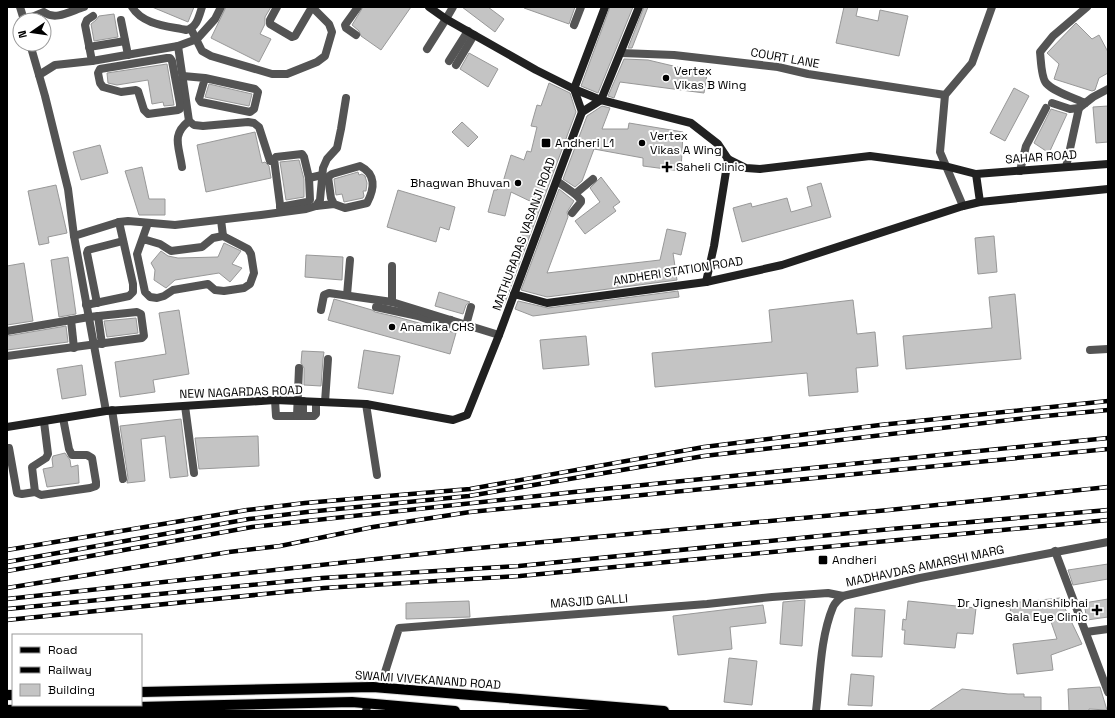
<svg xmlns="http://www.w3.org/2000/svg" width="1115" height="718" font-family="'Space Grotesk',sans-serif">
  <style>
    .building { fill: #c4c4c4; stroke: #989898 }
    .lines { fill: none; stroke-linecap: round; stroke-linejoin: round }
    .primary-casing { stroke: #dbdbdb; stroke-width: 12 }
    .pedestrian { stroke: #545454; stroke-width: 8 }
    .minor { stroke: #545454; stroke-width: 8 }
    .tertiary { stroke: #545454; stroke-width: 8 }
    .secondary { stroke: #212121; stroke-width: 8 }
    .primary { stroke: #000; stroke-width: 10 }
    .rail-casing { stroke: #000; stroke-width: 4.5 }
    .rail { stroke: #fff; stroke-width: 3; stroke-dasharray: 9; stroke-linecap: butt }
    .poi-dot { fill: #000; stroke: #fff; stroke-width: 1.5 }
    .labels { text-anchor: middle; stroke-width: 4; stroke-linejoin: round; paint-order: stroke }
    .street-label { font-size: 12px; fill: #000; stroke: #fff }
    .poi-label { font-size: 12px; fill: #000; stroke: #fff; text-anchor: start }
  </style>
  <rect width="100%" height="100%" fill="#fff"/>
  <!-- building -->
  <g class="building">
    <polygon points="152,7 194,7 188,22"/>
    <polygon points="226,7 271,7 265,17 265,24 260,34 271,39 259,62 211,38"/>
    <polygon points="363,7 411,7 381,50 361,36 359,31 352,25"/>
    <polygon points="462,7 488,7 504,19 495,32"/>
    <polygon points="525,7 575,7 569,24 524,8"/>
    <polygon points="610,7 633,7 598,93 581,86"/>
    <polygon points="644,7 648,7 632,48 628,48"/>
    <polygon points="844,7 858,7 856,16 878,21 880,10 908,16 899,56 836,43"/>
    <polygon points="114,14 118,37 94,41 91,24 96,20 99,16"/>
    <polygon points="1076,23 1092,39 1099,35 1108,52 1108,73 1099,78 1095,90 1092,91 1054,79 1059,64 1047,53"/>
    <polygon points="469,53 498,69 488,87 460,69"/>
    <polygon points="624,59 648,60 707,74 704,93 620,82 614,98 608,96"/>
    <polygon points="167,64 174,105 164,106 163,102 152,104 148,80 117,85 108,83 107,73"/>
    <polygon points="549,83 570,93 576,112 504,305 497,302 534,203 511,192 505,216 488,212 494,190 497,190 503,182 511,155 524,160 527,151 531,152 537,127 531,126 537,105 541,106"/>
    <polygon points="209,84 252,94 249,106 205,97"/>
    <polygon points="1014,88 1029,96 1005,141 990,133"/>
    <polygon points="602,106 610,108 602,129 628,129 629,123 683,132 681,171 643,166 643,158 594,149 582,181 575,187 563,179 587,116"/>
    <polygon points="1108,106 1108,142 1096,143 1093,107"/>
    <polygon points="1051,109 1067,114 1049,153 1034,143"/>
    <polygon points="462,122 478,137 468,147 452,132"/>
    <polygon points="255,132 262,163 265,162 269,166 271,178 206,192 197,145"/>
    <polygon points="100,145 108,173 81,180 73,152"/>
    <polygon points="299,160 304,179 304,197 286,200 280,162"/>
    <polygon points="142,167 149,199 165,199 165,215 139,215 125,171"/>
    <polygon points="358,172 359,175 362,174 365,176 367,183 366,191 363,191 364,196 363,198 344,202 342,194 336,195 334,179"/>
    <polygon points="601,177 620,202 613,207 616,211 585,234 575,221 600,202 590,188"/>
    <polygon points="821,183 831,217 742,242 733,208 751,203 752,207 787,198 791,212 812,206 807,187"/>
    <polygon points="56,185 67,233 48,237 49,243 39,245 28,191"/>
    <polygon points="559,189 574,201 567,212 568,217 547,273 660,260 667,229 686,233 681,255 673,253 677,280 547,297 521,290"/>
    <polygon points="398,190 455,207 449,230 440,227 436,242 387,227"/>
    <polygon points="994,236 997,272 978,274 975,238"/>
    <polygon points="224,243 241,251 232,264 242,268 230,282 219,273 175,280 166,288 154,280 155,270 151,263 161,251 168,256 178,258 218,257"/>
    <polygon points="306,255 343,257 342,280 305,277"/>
    <polygon points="68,257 76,314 59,317 51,260"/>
    <polygon points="24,263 33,321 7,325 7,266"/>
    <polygon points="678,291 679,297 533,316 515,309 518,301 548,308"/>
    <polygon points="439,292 470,302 466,305 463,314 435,306"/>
    <polygon points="1015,294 1021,359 906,369 903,336 992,328 989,297"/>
    <polygon points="334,299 372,310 375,312 397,317 456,333 450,354 328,320"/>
    <polygon points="853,300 857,334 875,332 878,366 856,368 858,392 809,396 807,373 655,387 652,353 772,342 769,310"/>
    <polygon points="179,310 189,374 153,380 155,392 120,397 115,362 166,354 159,313"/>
    <polygon points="136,318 138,333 107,337 104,321"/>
    <polygon points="66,326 68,342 7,350 7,336"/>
    <polygon points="586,336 589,365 543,369 540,340"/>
    <polygon points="364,350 400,356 393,394 358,388"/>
    <polygon points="302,351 324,352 323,359 321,386 304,385 304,368 301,363"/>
    <polygon points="82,365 86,395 62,399 57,369"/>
    <polygon points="181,419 188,476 170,478 165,436 141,439 145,481 127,483 128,478 120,426"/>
    <polygon points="258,436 259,466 199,469 195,438"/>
    <polygon points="65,453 70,460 71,467 78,465 79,483 47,487 43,469 53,467 52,459 53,456"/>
    <polygon points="1108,564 1108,579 1073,585 1068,570"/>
    <polygon points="1060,598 1082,644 1051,655 1053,670 1017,674 1013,644 1057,639 1050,619 1011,622 1010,603"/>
    <polygon points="1108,599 1108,617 1087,620 1084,603"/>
    <polygon points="805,600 802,646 780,644 783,602"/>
    <polygon points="469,601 470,617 406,619 406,603"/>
    <polygon points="908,601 976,608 973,634 957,633 955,648 904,644 905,630 902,630 903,619 906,620"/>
    <polygon points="763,605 766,623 730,627 732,649 678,655 673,616"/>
    <polygon points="855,608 885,610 882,657 852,656"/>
    <polygon points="729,658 757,661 752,705 724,702"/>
    <polygon points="851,674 874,676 872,706 848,705"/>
    <polygon points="1100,687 1107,710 1089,709 1089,711 1069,711 1068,689"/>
    <polygon points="962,689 1008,694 1024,694 1024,697 1041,697 1041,711 929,711"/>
  </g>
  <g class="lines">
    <!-- primary casing -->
    <g class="primary-casing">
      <g id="primary">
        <polyline points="141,692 373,687 664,711"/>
        <polyline points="7,695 13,695"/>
        <polyline points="7,710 352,702 455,711"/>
      </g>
    </g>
    <!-- pedestrian -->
    <polyline class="pedestrian" points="380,688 399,628 707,604 772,597 828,593 843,596"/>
    <!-- minor -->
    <g class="minor">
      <polyline points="20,7 24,20"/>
      <path d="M 132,7 C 143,25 168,26 186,30 C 197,28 199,16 202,7"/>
      <polyline points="277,7 270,20 270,24 292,37 295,36 312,7"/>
      <path d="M 25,20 L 44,12 C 55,21 71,11 84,7"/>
      <polyline points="121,20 128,55"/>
      <polyline points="574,25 581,7"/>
      <polyline points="191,29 202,51 211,56 272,74 287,74 317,62 325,56 332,32 329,24 312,7"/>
      <polyline points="356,35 346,28 345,25 358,7"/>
      <polyline points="30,44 39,75"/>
      <polyline points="178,46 189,121 194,125 203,126 248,122 254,123 259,127 270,161"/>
      <polyline points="89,47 125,41"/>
      <polyline points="427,49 446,19 453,7"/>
      <polyline points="621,53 674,55 778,67 808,74 945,95"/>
      <polygon points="167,58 170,58 172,61 180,104 180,109 178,110 148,114 144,110 138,91 136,90 121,92 103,87 100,83 98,73 100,69"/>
      <polyline points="92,61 85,25 87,20 93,16"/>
      <polyline points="449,61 468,31"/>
      <polyline points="456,65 474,35"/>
      <polyline points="183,76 205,78 255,89 258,92 254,109 250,112 201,102 199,99 205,78"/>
      <polyline points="1052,103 1070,109 1079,108 1093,97 1108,89"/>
      <path d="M 1085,103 C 1074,98 1054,92 1046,83 C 1041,77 1041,60 1040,52 L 1053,36 L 1087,7"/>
      <path d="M 182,167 C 179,146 171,135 189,121"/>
      <polyline points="1066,167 1079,108"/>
      <polyline points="1020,171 1026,146 1046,108"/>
      <polyline points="557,181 575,194 581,200 581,202 572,213"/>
      <polyline points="575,194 593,179"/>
      <path d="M 316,206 L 334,204 L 345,208 L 367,203 C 375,188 376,174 360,166 L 332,174 L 328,177 L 331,198 L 334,204"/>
      <polyline points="963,206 940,152 945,95 972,63 992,7"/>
      <polyline points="280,207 307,202 310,200 309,178"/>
      <polyline points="281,212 274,159 276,157 302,154 304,157 309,178 322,175"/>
      <polyline points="221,220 223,236"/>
      <polyline points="74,236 119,222 128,221 175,225 261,215 306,209 316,206 320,200 323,168 327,159 337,148 341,129 346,98"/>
      <polyline points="143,239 160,244 171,251 202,247 213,238 223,236 248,249 251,254 254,273 250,284 244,288 224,291 215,290 208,284 173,290 164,296 157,298 150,297 145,292 137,254 148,223"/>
      <polyline points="347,295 350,260"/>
      <polyline points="392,302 392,266"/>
      <polyline points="97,303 87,253 88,250 123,241"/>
      <polyline points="86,305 129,296 133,292 133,284 119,222"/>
      <polyline points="376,307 418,316 446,326 449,324 451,320"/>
      <polyline points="321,310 324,295 329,293 392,302 499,335"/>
      <polyline points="98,316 102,344"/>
      <polyline points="71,320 74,348"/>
      <polyline points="466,325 471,307"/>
      <polyline points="7,331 89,317 137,312 141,314 144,336 142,338 7,356"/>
      <polyline points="1090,350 1108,349"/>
      <polyline points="275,400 276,416 314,416 316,414 316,402"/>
      <polyline points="303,401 303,416"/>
      <polyline points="325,402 328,359"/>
      <polyline points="366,404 377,475"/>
      <polyline points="185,406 194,473"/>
      <polyline points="112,410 123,479"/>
      <polyline points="106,411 74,236 68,189 45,96 39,75 55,65 92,61 178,46 197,39 215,19 221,7"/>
      <polyline points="297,416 299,368"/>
      <polyline points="44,422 48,454 46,458 32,467 35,492 41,495 90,488 96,486 96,482 92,458 87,455 72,455 69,449 63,418"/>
      <polyline points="9,448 17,493 22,494 35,492"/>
      <polyline points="1055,551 1108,692"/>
      <polyline points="1086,632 1108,629"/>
    </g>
    <!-- tertiary -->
    <path class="tertiary" d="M 816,711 C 820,678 820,638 833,607 C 835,602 839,599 843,596 L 920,578 L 1108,542"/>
    <!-- secondary -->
    <g class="secondary">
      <polyline points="429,7 446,19 536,70 574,89 601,100 691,123 718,144 728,159 746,168 760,169 870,156 945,166 976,174 1108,164"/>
      <polyline points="582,112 601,100 639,7"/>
      <polyline points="976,174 980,202"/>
      <polyline points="706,282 714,246 728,159"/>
      <polyline points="514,294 547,303 706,282 782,265 963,206 980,202 1108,189"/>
      <polyline points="7,427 106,411 275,400 366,404 453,420 467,415 499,335 582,112 574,89 605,7"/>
      <polyline points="366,711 368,703"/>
    </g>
    <!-- primary -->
    <use href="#primary" class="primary"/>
    <!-- rail casing -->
    <g class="rail-casing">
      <g id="rail">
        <polyline points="7,550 247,510 305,503 470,489 704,447 880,425 1108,401"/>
        <polyline points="7,562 249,519 307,512 469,496 704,456 1035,417 1108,410"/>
        <polyline points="7,571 252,527 574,492 1108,438"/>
        <polyline points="7,588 229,552 280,546 373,527 470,512 1108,449"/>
        <polyline points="7,599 468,549 889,510 1108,487"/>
        <polyline points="7,609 322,578 519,566 891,529 1108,510"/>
        <polyline points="7,620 324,588 520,576 1108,520"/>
      </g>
    </g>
    <!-- rail -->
    <use href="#rail" class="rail"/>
  </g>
  <!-- markers -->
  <g class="poi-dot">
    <circle cx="666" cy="78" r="4"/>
    <rect x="541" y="138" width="10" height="10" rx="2"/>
    <circle cx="642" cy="143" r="4"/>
    <path d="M665 161h4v4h4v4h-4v4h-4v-4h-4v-4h4z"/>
    <circle cx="518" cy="183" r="4"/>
    <circle cx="392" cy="327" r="4"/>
    <rect x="818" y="555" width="10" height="10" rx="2"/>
    <path d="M1095 604h4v4h4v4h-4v4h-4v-4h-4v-4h4z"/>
  </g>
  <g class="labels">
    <!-- street labels -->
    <g class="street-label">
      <text transform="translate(785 58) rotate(10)" y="4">COURT LANE</text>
      <text transform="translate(1041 157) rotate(-4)" y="4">SAHAR ROAD</text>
      <text transform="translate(524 234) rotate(-70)" y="4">MATHURADAS VASANJI ROAD</text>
      <text transform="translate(678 271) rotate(-9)" y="4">ANDHERI STATION ROAD</text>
      <text transform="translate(241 392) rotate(-2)" y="4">NEW NAGARDAS ROAD</text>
      <text transform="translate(925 566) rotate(-12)" y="4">MADHAVDAS AMARSHI MARG</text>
      <text transform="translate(589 601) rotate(-4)" y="4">MASJID GALLI</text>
      <text transform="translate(428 680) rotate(4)" y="4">SWAMI VIVEKANAND ROAD</text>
    </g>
    <!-- poi labels -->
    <g class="poi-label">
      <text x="674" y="75">Vertex<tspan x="674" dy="14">Vikas B Wing</tspan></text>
      <text x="650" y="140">Vertex<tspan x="650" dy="14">Vikas A Wing</tspan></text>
      <text x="555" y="147">Andheri L1</text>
      <text x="676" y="171">Saheli Clinic</text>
      <text x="510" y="187" text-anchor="end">Bhagwan Bhuvan</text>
      <text x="400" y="331">Anamika CHS</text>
      <text x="832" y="564">Andheri</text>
      <text x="1088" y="607" text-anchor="end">Dr Jignesh Manshibhai<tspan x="1088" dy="14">Gala Eye Clinic</tspan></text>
    </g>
  </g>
  <!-- border -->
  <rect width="1115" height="718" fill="none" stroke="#000000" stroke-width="16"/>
  <!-- legend -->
  <rect x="12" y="634" width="130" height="72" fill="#ffffff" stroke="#999999"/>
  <rect x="20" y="647" width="20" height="6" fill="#000000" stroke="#999999"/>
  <text x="48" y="654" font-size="12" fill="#000000">Road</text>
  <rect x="20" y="667" width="20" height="6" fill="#000000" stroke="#999999"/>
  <text x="48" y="674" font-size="12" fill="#000000">Railway</text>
  <rect x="20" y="684" width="20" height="12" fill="#c4c4c4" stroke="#999999"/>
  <text x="48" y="694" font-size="12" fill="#000000">Building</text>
  <!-- north arrow -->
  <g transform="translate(32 32) rotate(257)"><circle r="19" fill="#ffffff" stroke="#999999"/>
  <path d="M0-3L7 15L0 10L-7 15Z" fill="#000000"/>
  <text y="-6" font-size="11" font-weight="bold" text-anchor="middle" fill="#000000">N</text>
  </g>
</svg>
